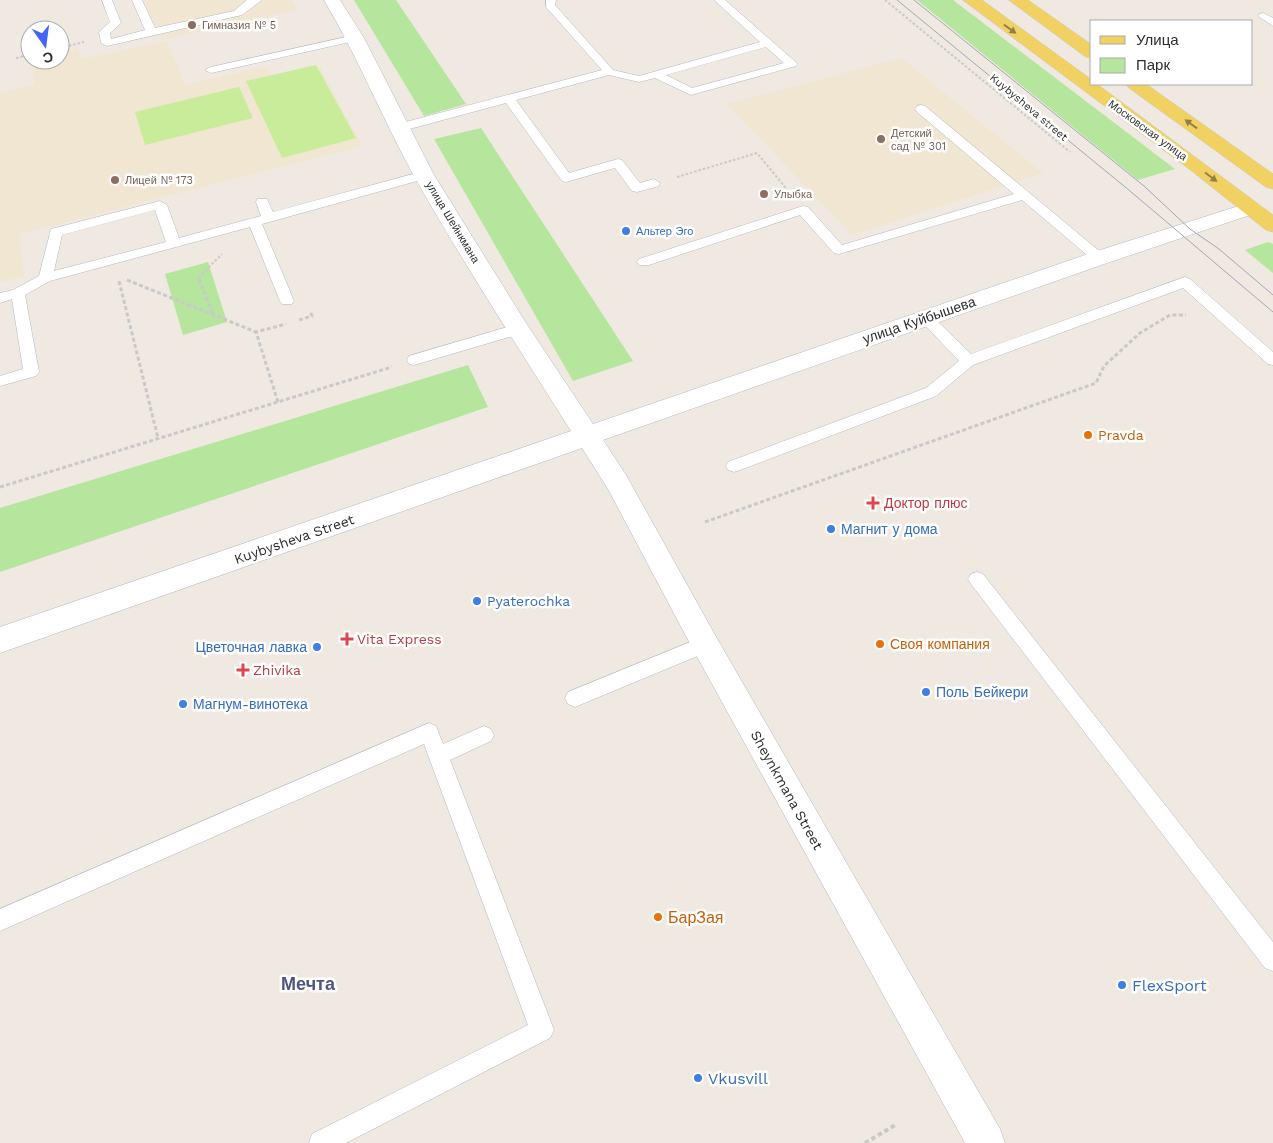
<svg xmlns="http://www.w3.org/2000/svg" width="1273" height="1143" font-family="'Work Sans',sans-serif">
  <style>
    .education { fill: #f0e6d1 }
    .green { fill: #b6e59e }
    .pitch { fill: #c9ec9a }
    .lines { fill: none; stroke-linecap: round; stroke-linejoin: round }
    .lane-casing { stroke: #b4b7c1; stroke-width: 1 }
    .secondary-casing { stroke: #b4b7c1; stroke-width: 1 }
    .primary-casing { stroke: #c9c9c9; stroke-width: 1 }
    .path-far2 { stroke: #c9c9c9; stroke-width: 2; stroke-dasharray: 2.5 2; stroke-linecap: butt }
    .path-far1 { stroke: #c9c9c9; stroke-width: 3; stroke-dasharray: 4 2.5; stroke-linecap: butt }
    .path { stroke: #c9c9c9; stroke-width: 4; stroke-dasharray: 4.5 3; stroke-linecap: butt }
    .lane { fill: #fff; fill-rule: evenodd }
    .secondary { fill: #fff; fill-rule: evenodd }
    .primary { fill: #f2d163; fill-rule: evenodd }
    .tram { stroke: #a3a6b8; stroke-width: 1 }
    .oneway { fill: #908048 }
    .education-dot { fill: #8d6e63; stroke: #fff; stroke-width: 2 }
    .shop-dot { fill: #3f7fe0; stroke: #fff; stroke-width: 2 }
    .food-dot { fill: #e8710a; stroke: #fff; stroke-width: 2 }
    .health-dot { fill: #e0444e; stroke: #fff; stroke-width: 2 }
    .labels { text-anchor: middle; stroke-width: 5; stroke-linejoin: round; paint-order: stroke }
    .far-education-label { font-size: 11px; fill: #785e54; stroke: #fff; text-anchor: start }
    .far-street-label { font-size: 11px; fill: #2e2e2e; stroke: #fff }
    .far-shop-label { font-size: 11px; fill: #366cbe; stroke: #fff; text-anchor: start }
    .street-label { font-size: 14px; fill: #2e2e2e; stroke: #fff }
    .food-label { font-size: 14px; fill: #c56008; stroke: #fff; text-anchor: start }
    .health-label { font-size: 14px; fill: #be3a42; stroke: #fff; text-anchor: start }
    .shop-label { font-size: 14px; fill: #366cbe; stroke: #fff; text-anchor: start }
    .near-food-label { font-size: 16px; fill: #c56008; stroke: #fff; text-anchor: start }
    .near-shop-label { font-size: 16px; fill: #366cbe; stroke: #fff; text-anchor: start }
    .near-neighbourhood-label { font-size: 18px; font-weight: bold; fill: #4d5680; stroke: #fff }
  </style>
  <rect width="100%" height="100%" fill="#efe9e1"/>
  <!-- education -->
  <g class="education">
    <polygon points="144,0 292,0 298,10 162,40"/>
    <polygon points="167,41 185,85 267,66 272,77 320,67 362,146 19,234 24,276 0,282 0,93 35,85 30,60 60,60 60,53 78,48 82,59"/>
    <polygon points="901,58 1043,173 852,235 727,104"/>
  </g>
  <!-- green -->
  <g class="green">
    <polygon points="354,0 396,0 466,104 424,116"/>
    <polygon points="917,0 953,0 1175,169 1138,180"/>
    <polygon points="481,128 633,361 573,381 434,139"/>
    <polygon points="1268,242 1273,244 1273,273 1245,250"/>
    <polygon points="208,262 227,322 183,335 165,274"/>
    <polygon points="468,365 488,407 0,572 0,508"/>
  </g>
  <!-- pitch -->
  <g class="pitch">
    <polygon points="316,65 356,138 282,158 246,81"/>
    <polygon points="239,87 253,118 145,145 135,112"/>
  </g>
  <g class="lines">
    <!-- lane casing -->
    <g class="lane-casing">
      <g id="lane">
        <polygon points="102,0 112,0 121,23 110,33 111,39 145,30 132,0 142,0 155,28 234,11 247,0 262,0 242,15 107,46 101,43 99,32 110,22"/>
        <path d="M 546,0 L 556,0 L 555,5 L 613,70 L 639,76 L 760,42 L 714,0 L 725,0 L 798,64 L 796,66 L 691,95 L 655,78 L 639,82 L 609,75 L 516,100 L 569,173 L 618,159 L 622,160 L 640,183 L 654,179 L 660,183 L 659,186 L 637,192 L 632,191 L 615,168 L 566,182 L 562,181 L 506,103 L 402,131 L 398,130 L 396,127 L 398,124 L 602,70 L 546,7 ZM 766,47 L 784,63 L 692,88 L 666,75 Z"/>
        <polygon points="1263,13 1273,18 1273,26 1258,16 1259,14"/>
        <polygon points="355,35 360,38 359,40 211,73 205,70 211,67"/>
        <polygon points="921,105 925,106 1104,255 1106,258 1104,261 1094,261 1022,200 839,254 834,253 800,215 649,265 639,265 637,262 639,259 803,206 808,207 842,245 1014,194 917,112 915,109 917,106"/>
        <path d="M 424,171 L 428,172 L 430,175 L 428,178 L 262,224 L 294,301 L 292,304 L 282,304 L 280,301 L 250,227 L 50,281 L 25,295 L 39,372 L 36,376 L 0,386 L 0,376 L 23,369 L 12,299 L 0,303 L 0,293 L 13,290 L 39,276 L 51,229 L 160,201 L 167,205 L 179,238 L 261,216 L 256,202 L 257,199 L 267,199 L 273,212 ZM 155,210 L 166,242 L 54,271 L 62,235 Z"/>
        <polygon points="1185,277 1190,279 1273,352 1273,365 1268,364 1183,288 973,365 936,396 740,470 734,472 728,470 726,466 728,462 926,388 959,361 921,321 919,318 921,315 931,315 971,354"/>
        <polygon points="518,324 523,325 525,329 523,333 414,365 409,364 407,360 409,356"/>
        <polygon points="977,572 983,574 1273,942 1273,971 1265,968 971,584 968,579 971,574"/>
        <polygon points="705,636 712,638 714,644 712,650 582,704 575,707 568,704 565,698 568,692"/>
        <polygon points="429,723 436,726 443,744 484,726 491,729 494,735 491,741 450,760 554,1030 550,1038 346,1143 309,1143 312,1134 528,1025 424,744 0,931 0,909"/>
      </g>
    </g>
    <!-- secondary casing -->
    <g class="secondary-casing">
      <path id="secondary" d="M 324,0 L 340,0 L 364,38 L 434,175 L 526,323 L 593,424 L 1091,253 L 1245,204 L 1252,202 L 1259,204 L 1262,208 L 1259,212 L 1107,263 L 603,440 L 626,475 L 715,635 L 1000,1129 L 1005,1143 L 965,1143 L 695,653 L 608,489 L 582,448 L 0,653 L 0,627 L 571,431 C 518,347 463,263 414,176 C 382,118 358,57 324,0 Z"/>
    </g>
    <!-- primary casing -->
    <g class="primary-casing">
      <g id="primary">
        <polygon points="963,0 982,0 1092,80 1092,84 1097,84 1273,215 1273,232 1266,230 1193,172"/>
        <polygon points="1009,0 1028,0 1092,45 1092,58 1086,57"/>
        <polygon points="1126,84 1146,84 1273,174 1273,189 1266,187 1129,88"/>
      </g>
    </g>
    <!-- path-far2 -->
    <g class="path-far2">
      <polyline points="885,0 1070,152"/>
      <polyline points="60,48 84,42"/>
      <polyline points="16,58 30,55"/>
      <polyline points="677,177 757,153 789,192"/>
      <polyline points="199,281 198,278 222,254"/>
    </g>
    <!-- path-far1 -->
    <g class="path-far1">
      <polyline points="199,279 214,317"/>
      <polyline points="127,280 256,332"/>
      <polyline points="119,281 158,438"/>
      <polyline points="299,320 312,316 310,311"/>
      <polyline points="278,402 256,332 286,324"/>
      <polyline points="0,487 392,367"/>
      <polyline points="705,522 1096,383 1104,366 1140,333 1170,315 1186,315"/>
    </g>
    <!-- path -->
    <polyline class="path" points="865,1143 897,1124"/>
    <!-- lane -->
    <use href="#lane" class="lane"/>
    <!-- secondary -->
    <use href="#secondary" class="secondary"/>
    <!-- primary -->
    <use href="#primary" class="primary"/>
    <!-- tram -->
    <g class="tram">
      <polyline points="897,0 1130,191 1273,312"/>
      <polyline points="914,0 1144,186 1190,229 1219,249 1273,295"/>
    </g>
  </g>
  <!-- one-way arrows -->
  <defs><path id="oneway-solid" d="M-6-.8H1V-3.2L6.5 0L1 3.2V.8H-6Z" transform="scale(1.25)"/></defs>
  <g class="oneway">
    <use href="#oneway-solid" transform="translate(1010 29) rotate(36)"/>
    <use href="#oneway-solid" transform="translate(1191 124) rotate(-144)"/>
    <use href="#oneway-solid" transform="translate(1211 177) rotate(37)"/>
  </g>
  <!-- markers -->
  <g class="education-dot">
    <circle cx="192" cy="25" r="5"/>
    <circle cx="881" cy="139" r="5"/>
    <circle cx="115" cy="180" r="5"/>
    <circle cx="764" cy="194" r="5"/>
  </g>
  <g class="shop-dot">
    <circle cx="626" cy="231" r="5"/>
    <circle cx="831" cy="529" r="5"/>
    <circle cx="477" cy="601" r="5"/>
    <circle cx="317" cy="647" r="5"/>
    <circle cx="926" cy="692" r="5"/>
    <circle cx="183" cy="704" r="5"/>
    <circle cx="1122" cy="985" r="5"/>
    <circle cx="698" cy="1078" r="5"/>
  </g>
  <g class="food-dot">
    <circle cx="1088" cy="435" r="5"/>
    <circle cx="880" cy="644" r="5"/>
    <circle cx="658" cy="917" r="5"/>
  </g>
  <g class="health-dot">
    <path d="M870.5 495.5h5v5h5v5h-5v5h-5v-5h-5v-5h5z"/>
    <path d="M344.5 631.5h5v5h5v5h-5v5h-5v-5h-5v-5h5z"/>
    <path d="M240.5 662.5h5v5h5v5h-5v5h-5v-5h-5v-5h5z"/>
  </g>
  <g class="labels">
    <!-- far-education labels -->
    <g class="far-education-label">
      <text x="202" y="29">Гимназия № 5</text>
      <text x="891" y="137">Детский<tspan x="891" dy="13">сад № 301</tspan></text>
      <text x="125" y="184">Лицей № 173</text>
      <text x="774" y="198">Улыбка</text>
    </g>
    <!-- far-street labels -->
    <g class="far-street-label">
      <text transform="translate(1029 107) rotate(40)" y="4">Kuybysheva street</text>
      <text transform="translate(1148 130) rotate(36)" y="4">Московская улица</text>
      <text transform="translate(453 222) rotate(59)" y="4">улица Шейнкмана</text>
    </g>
    <!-- far-shop labels -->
    <g class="far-shop-label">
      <text x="636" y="235">Альтер Эго</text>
    </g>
    <!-- street labels -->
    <g class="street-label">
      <text transform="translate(919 320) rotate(-19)" y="5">улица Куйбышева</text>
      <text transform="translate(294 539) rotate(-19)" y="5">Kuybysheva Street</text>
      <text transform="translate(787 790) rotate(61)" y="5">Sheynkmana Street</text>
    </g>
    <!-- food labels -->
    <g class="food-label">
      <text x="1098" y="440">Pravda</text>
      <text x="890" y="649">Своя компания</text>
    </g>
    <!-- health labels -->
    <g class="health-label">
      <text x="884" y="508">Доктор плюс</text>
      <text x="357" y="644">Vita Express</text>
      <text x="253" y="675">Zhivika</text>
    </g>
    <!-- shop labels -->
    <g class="shop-label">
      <text x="841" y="534">Магнит у дома</text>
      <text x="487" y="606">Pyaterochka</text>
      <text x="307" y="652" text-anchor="end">Цветочная лавка</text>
      <text x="936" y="697">Поль Бейкери</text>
      <text x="193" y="709">Магнум-винотека</text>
    </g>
    <!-- near-food labels -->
    <g class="near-food-label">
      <text x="668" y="923">БарЗая</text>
    </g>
    <!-- near-shop labels -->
    <g class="near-shop-label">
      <text x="1132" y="991">FlexSport</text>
      <text x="708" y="1084">Vkusvill</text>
    </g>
    <!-- near-neighbourhood labels -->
    <g class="near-neighbourhood-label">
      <text x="308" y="990">Мечта</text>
    </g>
  </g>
  <!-- legend -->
  <rect x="1090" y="20" width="162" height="65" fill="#ffffff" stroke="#ababab"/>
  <rect x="1100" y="36" width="25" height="8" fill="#f2d163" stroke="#ababab"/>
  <text x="1136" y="45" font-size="15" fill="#2e2e2e">Улица</text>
  <rect x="1100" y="58" width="25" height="15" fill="#b6e59e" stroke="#ababab"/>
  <text x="1136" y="70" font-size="15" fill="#2e2e2e">Парк</text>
  <!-- north arrow -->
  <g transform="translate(45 45) rotate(166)"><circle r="24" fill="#ffffff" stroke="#ababab"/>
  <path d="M0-4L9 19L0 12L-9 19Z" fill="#4264fb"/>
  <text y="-8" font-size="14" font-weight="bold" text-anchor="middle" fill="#2e2e2e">С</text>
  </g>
</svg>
